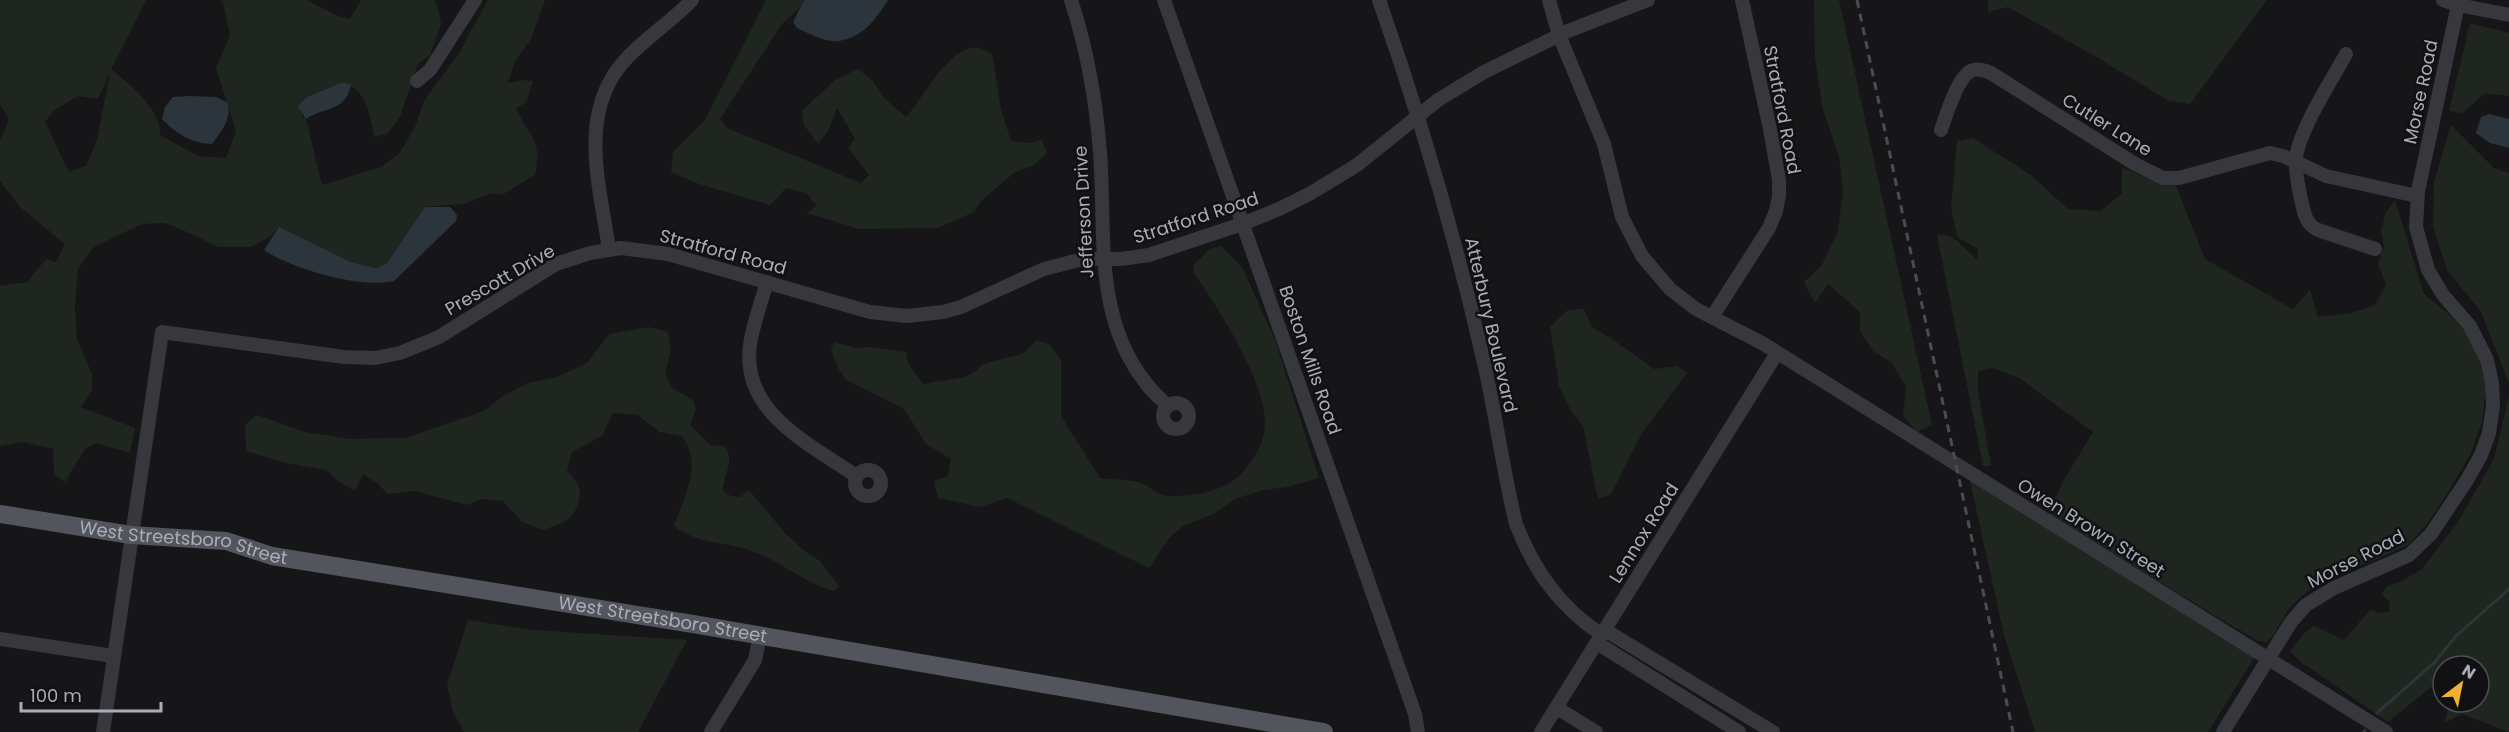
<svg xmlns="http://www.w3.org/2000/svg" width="2509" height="732" font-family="Poppins,sans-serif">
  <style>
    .green { fill: #1e261f; fill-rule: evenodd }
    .water { fill: #2c353c }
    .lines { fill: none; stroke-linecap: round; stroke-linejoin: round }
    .stream { stroke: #2c353c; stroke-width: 3 }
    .minor { stroke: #37383d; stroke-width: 14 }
    .major { stroke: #53555c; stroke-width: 18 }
    .rail { stroke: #4a4c52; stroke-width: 3; stroke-dasharray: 8 6; stroke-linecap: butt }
    .labels { text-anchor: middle; stroke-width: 5; stroke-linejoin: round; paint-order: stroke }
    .street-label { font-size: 18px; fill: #a8adb8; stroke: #111113 }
  </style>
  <rect width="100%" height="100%" fill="#161618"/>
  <!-- green -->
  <g class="green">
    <path d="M 0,0 L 146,0 L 111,69 C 128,83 163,111 160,135 L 198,156 L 226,158 L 236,131 L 216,68 L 230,35 L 223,3 L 220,0 L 307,0 L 338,16 L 350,19 L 361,0 L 434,0 L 438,8 L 441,24 L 430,55 L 418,64 L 400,117 L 387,134 L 374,137 C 370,114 367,91 343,82 L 307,97 L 302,116 L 306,119 L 322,185 L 381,167 L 399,154 L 415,127 L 424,101 L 459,53 L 488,0 L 545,0 L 531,39 L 515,61 L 508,83 L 523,80 L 533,81 L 526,102 L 516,109 C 530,138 543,139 535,175 L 502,195 L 492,193 L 463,204 L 425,207 L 387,263 L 376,268 L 351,262 L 279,227 L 271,236 L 251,247 L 219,247 L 176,227 L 164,223 L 142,224 L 94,247 L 78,268 L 75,307 L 77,339 L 92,374 L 92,391 L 81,407 L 135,428 L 130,453 L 95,443 L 85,449 L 65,482 L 54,475 L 53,449 L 23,442 L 0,446 L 0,286 L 27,282 L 46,259 L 56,262 L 65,244 L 21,208 L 0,181 L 0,141 L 9,119 L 0,104 ZM 110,72 L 97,140 L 86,166 L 69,172 L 45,122 L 53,111 L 78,96 L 98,99 Z"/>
    <path d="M 766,0 L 804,0 L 799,8 L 782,24 L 720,119 L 727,128 L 861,183 L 869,175 L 848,148 L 855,139 L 837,108 L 828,131 L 818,144 L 804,125 L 802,111 L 836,79 L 858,69 L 872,80 L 884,98 L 906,117 C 924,98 949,43 979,48 C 983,48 988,52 992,54 L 1001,109 L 1011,141 L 1029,143 L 1042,140 L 1047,153 L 1034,165 L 1015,172 L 982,200 L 974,212 L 938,228 L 859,229 L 807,213 L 817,206 L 806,193 L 786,188 L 770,205 L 699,184 L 671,172 L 673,152 L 705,120 Z"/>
    <polygon points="1814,0 1839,0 1932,425 1917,432 1903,416 1906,387 1892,363 1873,351 1860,331 1860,312 1828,284 1815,303 1804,282 1822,265 1838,231 1843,189 1839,156 1823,110 1815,58"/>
    <polygon points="1988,0 2267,0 2190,104 2169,101 2098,58 2008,7 1988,12"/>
    <polygon points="2470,23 2509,33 2509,96 2485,93 2462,113 2449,111"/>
    <polygon points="2451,125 2494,168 2509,173 2509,383 2481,312 2447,270 2433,227 2434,182"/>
    <path d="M 1973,138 L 2031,175 L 2068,209 L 2101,211 L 2122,193 L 2122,167 L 2146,178 L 2176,186 L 2205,259 L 2293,309 L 2310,290 L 2318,317 L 2351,313 L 2375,305 L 2386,285 L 2378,264 L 2384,246 L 2381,231 L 2386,212 L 2395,200 L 2424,294 L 2451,316 L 2465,331 L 2478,354 L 2486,388 L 2482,422 L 2470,455 L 2446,496 L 2427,524 L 2409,544 L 2380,558 L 2319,581 L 2290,607 L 2272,637 L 2266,642 L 2258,641 L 2219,618 L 2050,515 L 2049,511 L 2065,478 L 2093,432 L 2019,378 L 1993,368 L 1978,371 L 1978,390 L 1991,466 L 1983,466 L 1937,235 C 1953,230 1966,252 1978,260 L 1978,249 L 1957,237 L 1951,208 L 1957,141 Z"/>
    <path d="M 1221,246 L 1242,267 L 1275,340 L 1319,478 L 1287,487 L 1263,490 L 1235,499 L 1214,514 L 1183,526 L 1169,538 L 1149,568 L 1007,498 L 980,507 L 938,498 L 934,481 L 948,476 L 951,459 L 926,444 L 904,409 L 846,380 L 838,368 L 831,350 L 834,342 L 856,348 L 867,347 L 906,352 L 908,363 L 923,384 L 965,377 L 976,371 L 983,364 L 1022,354 L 1037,340 L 1050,345 L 1061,360 L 1061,416 L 1100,478 C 1113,480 1129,479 1141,483 C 1155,489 1155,496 1174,496 C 1201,496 1231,489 1247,467 C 1257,455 1264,441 1265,425 C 1267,383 1218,308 1194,273 L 1194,264 L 1210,249 Z"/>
    <polygon points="1584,309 1592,327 1612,339 1654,369 1677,366 1687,373 1642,433 1611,494 1598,499 1583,426 1571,411 1559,386 1550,327 1568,310"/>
    <path d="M 649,327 L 668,332 L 671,350 L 665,373 L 672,388 L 693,400 L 696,409 L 690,425 L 710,445 L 724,446 C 736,462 723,474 723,491 L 731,496 L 740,497 L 749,490 L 785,533 L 803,550 L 820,561 L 839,586 L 834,591 C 803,583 779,559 749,550 C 725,542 694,543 674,526 C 684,497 703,464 682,436 L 659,432 L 638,415 L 613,413 L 602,436 L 572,452 L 567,471 C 577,481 582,487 579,501 C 573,522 562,523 543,530 L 522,522 L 503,501 L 481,499 L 467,505 L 415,491 L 388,494 L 377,483 L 363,474 L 355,491 L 339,482 L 326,470 L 286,463 L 246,451 L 245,425 L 257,415 L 305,432 L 349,439 L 405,438 L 484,411 L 503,396 L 528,383 L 557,377 L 587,363 L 609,334 Z"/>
    <polygon points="2509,396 2509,732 2462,714 2445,723 2449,702 2479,702 2479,666 2443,666 2443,682 2441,679 2388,722 2301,662 2290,651 2305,632 2314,626 2344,640 2370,610 2381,613 2389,611 2390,602 2382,595 2386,587 2402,581 2422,569 2458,522 2494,459"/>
    <polygon points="1969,477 2256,655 2208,732 2035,732 2004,635"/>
    <polygon points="468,620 533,630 687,640 638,732 464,732 453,712 447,685"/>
  </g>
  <!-- water -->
  <g class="water">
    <path d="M 804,0 L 888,0 C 876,19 863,38 838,41 C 826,43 808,33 797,28 L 793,22 Z"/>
    <path d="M 343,82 L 351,85 C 345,113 322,107 306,119 L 298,106 L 307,97 Z"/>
    <path d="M 190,96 L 216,97 L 227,102 C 233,118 221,132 212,144 C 193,144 175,133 162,119 L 165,107 L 173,97 Z"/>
    <polygon points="2489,114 2509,119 2509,148 2490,143 2476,133 2481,117"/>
    <path d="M 425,207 L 450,207 L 457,215 L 456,221 L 394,281 C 361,289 292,269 264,250 L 279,227 L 351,262 L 376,268 L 387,263 Z"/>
  </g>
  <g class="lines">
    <!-- stream -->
    <g class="stream">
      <polyline points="2377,713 2435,662 2456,636 2509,589"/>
      <polyline points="2364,732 2365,730"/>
    </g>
    <!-- minor -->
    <g class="minor">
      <path d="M 1071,0 C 1087,49 1096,100 1100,152 C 1106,231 1093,317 1146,383 C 1152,392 1161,399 1168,406"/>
      <polyline points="1164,0 1415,714 1418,732"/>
      <path d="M 1379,0 C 1421,119 1456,240 1484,363 C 1496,416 1503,471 1516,524 C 1534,571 1560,607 1602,635"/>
      <polyline points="1549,0 1559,35 1604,144 1622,217 1642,256 1670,289 1696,309 1762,343 2386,732"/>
      <polyline points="2443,0 2458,5 2509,15"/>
      <path d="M 2346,54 C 2332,80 2299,130 2296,158 C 2295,172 2298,186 2301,199 C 2304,212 2305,224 2318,230 L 2375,249"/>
      <polyline points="417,81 430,70 475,0"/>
      <path d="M 1941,130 C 1946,116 1956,82 1968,73 C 1974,67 1984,70 1991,73 L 2135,164 L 2163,178 L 2179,178 L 2270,153 L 2283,156 L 2326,176 L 2417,196"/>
      <path d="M 609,250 C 600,185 576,111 627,58 C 647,37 672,21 692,0"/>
      <path d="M 767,282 C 761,303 753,324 750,345 C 741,413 809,443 856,476"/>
      <polyline points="1712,317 1769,228 1776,211 1779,196 1779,180 1770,129 1742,0"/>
      <circle cx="1176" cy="416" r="13"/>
      <circle cx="868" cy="483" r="13"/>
      <polyline points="1605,630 1773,732"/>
      <polyline points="0,639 113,656"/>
      <polyline points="1597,643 1739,732"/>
      <polyline points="1557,708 1596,732"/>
      <polyline points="103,732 162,332 344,357 375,358 400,353 439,337 556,264 590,253 621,248 668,254 870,312 907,316 943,312 961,307 1044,269 1083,259 1121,259 1149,255 1242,224 1279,209 1311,193 1357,165 1438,100 1484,72 1568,31 1648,0"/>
      <polyline points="711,732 755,660 760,635"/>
      <polyline points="1541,732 1777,353"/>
      <polyline points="2223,732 2291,622 2306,605 2334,588 2409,555 2431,534 2467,480 2481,455 2489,433 2493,406 2492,383 2487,360 2470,326 2443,295 2428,270 2416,227 2418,191 2458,5"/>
    </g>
    <!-- major -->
    <path class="major" id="s1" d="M 0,514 L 131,535 L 226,541 L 272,556 L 693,624 L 1324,732"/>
    <!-- rail -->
    <polyline class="rail" points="1857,0 2013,732"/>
  </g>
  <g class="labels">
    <!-- street labels -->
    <g class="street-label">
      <text transform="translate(2421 92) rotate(-78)" y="6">Morse Road</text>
      <text transform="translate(1782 110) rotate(79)" y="6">Stratford Road</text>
      <text transform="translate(2107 125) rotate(32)" y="6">Cutler Lane</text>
      <text transform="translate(1084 212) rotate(-93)" y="6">Jefferson Drive</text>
      <text transform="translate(1196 218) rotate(-18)" y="6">Stratford Road</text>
      <text transform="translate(723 252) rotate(15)" y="6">Stratford Road</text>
      <text transform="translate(500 280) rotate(-30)" y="6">Prescott Drive</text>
      <text transform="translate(1491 325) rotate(77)" y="6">Atterbury Boulevard</text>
      <text transform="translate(1310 360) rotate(71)" y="6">Boston Mills Road</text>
      <text transform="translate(2091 528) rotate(32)" y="6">Owen Brown Street</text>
      <text transform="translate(1644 533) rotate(-58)" y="6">Lennox Road</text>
      <text dy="6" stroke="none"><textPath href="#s1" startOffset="186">West Streetsboro Street</textPath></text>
      <text transform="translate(2356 559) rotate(-27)" y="6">Morse Road</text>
      <text dy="6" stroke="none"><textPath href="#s1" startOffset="672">West Streetsboro Street</textPath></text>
    </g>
  </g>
  <!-- north arrow -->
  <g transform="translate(2461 684) rotate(32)"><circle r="28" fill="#111113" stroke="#4d4f55" stroke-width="1.5"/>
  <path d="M0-4.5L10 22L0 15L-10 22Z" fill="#f2b134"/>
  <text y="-9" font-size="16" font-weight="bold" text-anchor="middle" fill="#a8adb8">N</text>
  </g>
  <!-- scale -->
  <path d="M21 702v9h140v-9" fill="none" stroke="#a8adb8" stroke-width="3"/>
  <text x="30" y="702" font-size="18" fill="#a8adb8" stroke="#111113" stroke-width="4.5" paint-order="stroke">100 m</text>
</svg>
